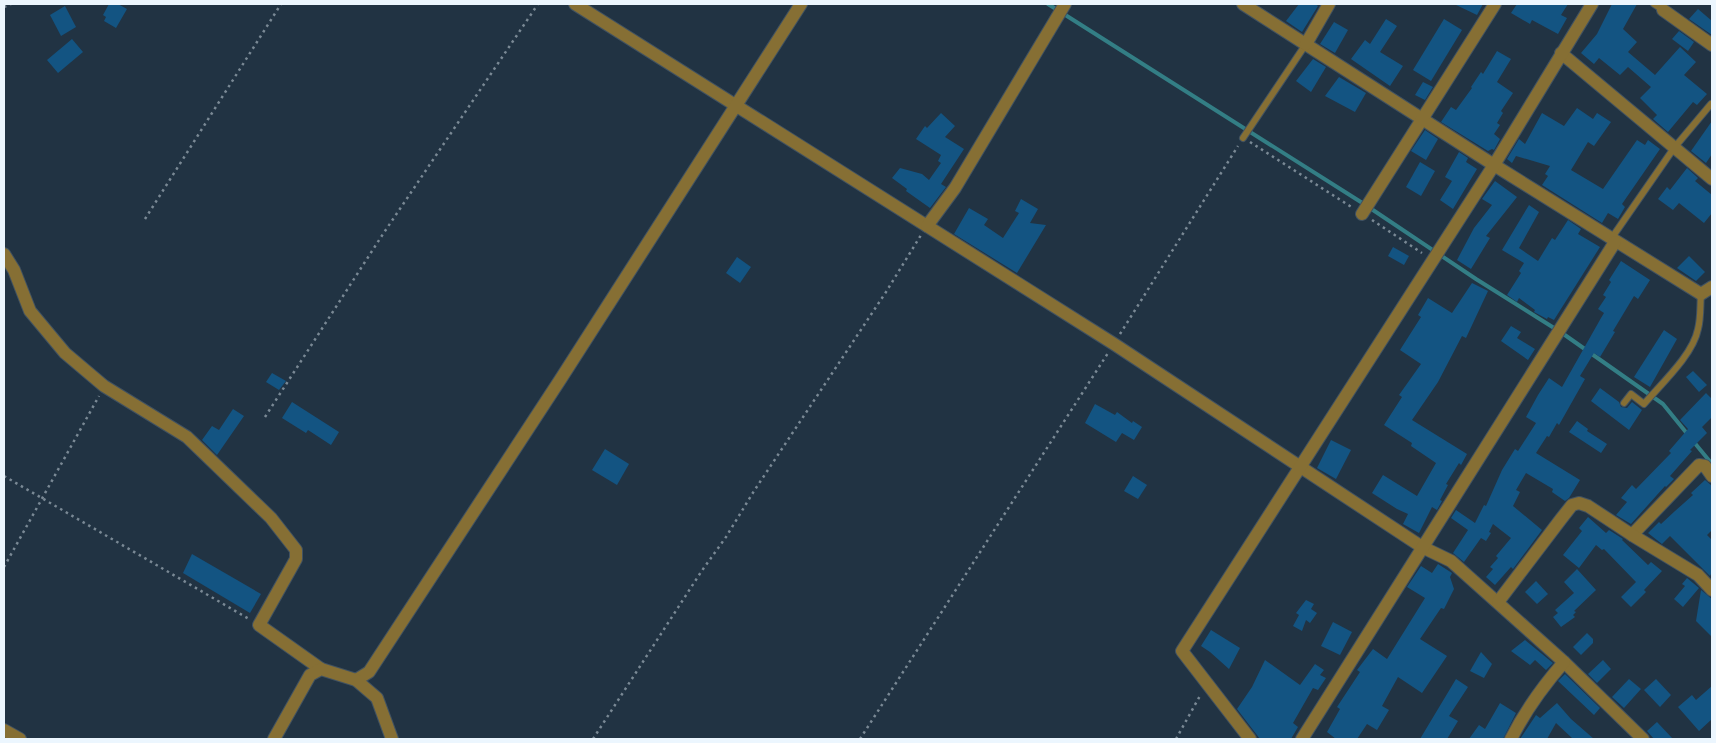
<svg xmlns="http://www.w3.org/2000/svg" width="1716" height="743" font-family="'Noto Sans',sans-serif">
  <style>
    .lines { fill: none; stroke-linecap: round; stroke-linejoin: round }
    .stream { stroke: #337e85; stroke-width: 4 }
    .building { fill: #135482 }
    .lane-casing { stroke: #415261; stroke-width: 8 }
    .street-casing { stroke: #415261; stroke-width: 14 }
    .path { stroke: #7a8995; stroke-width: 2.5; stroke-dasharray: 2.5 4; stroke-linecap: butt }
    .lane { stroke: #866f34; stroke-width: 6 }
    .street { stroke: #866f34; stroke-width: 12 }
  </style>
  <rect width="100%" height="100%" fill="#213343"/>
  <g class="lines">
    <!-- stream -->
    <g class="stream">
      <polyline points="1048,4 1364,204 1476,279 1562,333 1663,404 1689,436"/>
      <polyline points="1693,441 1712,464"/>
    </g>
  </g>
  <!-- building -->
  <g class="building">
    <polygon points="109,4 118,4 127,9 116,28 104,21 106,17 103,15"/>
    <polygon points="1299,4 1315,4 1318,6 1302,32 1286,21"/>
    <polygon points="1454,4 1483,4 1477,15"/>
    <polygon points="1517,4 1568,4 1561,15 1567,18 1558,34 1532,20 1530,24 1511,13"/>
    <polygon points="1612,4 1637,4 1623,29 1637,42 1628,52 1655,75 1680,47 1696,62 1684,75 1707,94 1697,105 1693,102 1668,132 1653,119 1657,115 1640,98 1651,87 1628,67 1620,75 1599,58 1594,64 1581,53 1597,34"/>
    <polygon points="65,6 76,27 61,36 50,15"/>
    <polygon points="1698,9 1712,21 1712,35 1689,19"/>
    <polygon points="1386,19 1397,26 1380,52 1403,66 1390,86 1351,59 1365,40 1370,44"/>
    <polygon points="1444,19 1462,30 1431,81 1413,70"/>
    <polygon points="1334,22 1348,30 1335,53 1320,44"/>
    <polygon points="1679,31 1694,42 1688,51 1672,39"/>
    <polygon points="72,39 83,52 58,73 47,60"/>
    <polygon points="1497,51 1511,59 1497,82 1513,93 1501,111 1503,113 1497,123 1500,125 1494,134 1500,139 1494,150 1492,149 1488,151 1441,122 1451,107 1456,110 1472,88 1471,87 1481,72 1483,74"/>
    <polygon points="1313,59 1326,67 1311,92 1296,81"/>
    <polygon points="1339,77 1366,93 1355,112 1325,96"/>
    <polygon points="1423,82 1433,87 1425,100 1415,95"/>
    <polygon points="1577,108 1593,119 1597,113 1611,122 1594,146 1588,142 1571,170 1603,189 1637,140 1645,145 1648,140 1660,149 1622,204 1625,207 1618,219 1608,213 1602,223 1542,185 1548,176 1545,174 1550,166 1516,156 1512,163 1507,159 1519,139 1525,144 1542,113 1564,126"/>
    <polygon points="941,113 955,126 945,137 964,149 941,184 946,187 930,208 906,191 907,189 892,178 900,168 922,174 929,180 941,163 938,161 941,155 916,139 925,126 927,128"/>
    <polygon points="1712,121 1712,154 1706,163 1691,151"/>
    <polygon points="1425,130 1438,139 1426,160 1411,151"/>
    <polygon points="1459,152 1468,158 1466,162 1477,169 1453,209 1440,200 1452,181 1445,177"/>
    <polygon points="1420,162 1435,171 1421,196 1406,187"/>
    <polygon points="1687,168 1698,178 1695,181 1712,195 1712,213 1704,223 1679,203 1673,210 1658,199 1667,187 1670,190"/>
    <polygon points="1495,181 1517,197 1486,236 1490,238 1471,269 1457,260 1474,228 1492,205 1482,199"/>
    <polygon points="1021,199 1038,209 1030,223 1046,225 1017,273 954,234 969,208 988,219 984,225 1003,238 1019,213 1015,211"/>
    <polygon points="1529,205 1539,212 1519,248 1538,261 1552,238 1555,240 1568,220 1581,229 1578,234 1600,247 1554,320 1548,317 1547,319 1534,312 1535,310 1519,298 1517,302 1507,295 1521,273 1519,271 1524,263 1502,250"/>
    <polygon points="1393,247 1409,256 1404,265 1388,256"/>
    <polygon points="1689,256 1705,272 1696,281 1677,268"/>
    <polygon points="737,257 751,267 740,283 726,273"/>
    <polygon points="1621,261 1650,280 1638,299 1634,296 1613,331 1615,332 1600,357 1594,353 1580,376 1585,379 1559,425 1557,423 1549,437 1547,436 1536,453 1580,480 1569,498 1565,501 1552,492 1553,489 1526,473 1516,490 1520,492 1513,506 1542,530 1513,569 1511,567 1495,585 1486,577 1493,569 1490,567 1498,558 1496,556 1511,538 1493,524 1489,532 1491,533 1486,541 1481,538 1464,562 1453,553 1468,530 1451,518 1456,510 1475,523 1484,505 1486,506 1502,470 1515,449 1518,451 1536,423 1526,417 1538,395 1549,378 1562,387 1601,318 1604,313 1598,309 1606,297 1603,295 1611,282 1609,280"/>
    <polygon points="1472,283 1488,291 1466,338 1462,336 1438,382 1412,420 1467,454 1461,465 1459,463 1446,484 1448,485 1440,500 1442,501 1437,510 1432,507 1419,533 1403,524 1408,514 1397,509 1372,493 1383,475 1417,496 1436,463 1411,446 1412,443 1384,425 1402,397 1399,395 1421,364 1400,350 1421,317 1418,315 1428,298 1452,313"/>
    <polygon points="1511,326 1521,332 1517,338 1535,349 1528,360 1501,341"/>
    <polygon points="1664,330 1677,339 1650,387 1634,377"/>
    <polygon points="1693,371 1707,385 1699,392 1686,377"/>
    <polygon points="272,373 286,381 279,390 266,382"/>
    <polygon points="1600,388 1619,402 1621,407 1627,408 1632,402 1642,410 1629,430 1591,401"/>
    <polygon points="1706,393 1712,399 1712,417 1702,427 1707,433 1690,450 1692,451 1670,476 1674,479 1666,487 1665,486 1631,524 1616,515 1627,502 1621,498 1632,485 1636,489 1671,453 1669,451 1688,429 1680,420"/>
    <polygon points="292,402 339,432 331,445 308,430 306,433 282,418"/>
    <polygon points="1095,404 1115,415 1117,412 1132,423 1133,421 1142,427 1134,440 1122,433 1116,442 1085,423"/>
    <polygon points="233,409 244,416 217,455 202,440 212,426 219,430"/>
    <polygon points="1577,421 1588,429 1587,431 1607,444 1601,453 1569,432"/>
    <polygon points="1331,440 1351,450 1336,479 1317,468"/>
    <polygon points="605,449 629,464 617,485 592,470"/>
    <polygon points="1133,476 1147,485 1138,499 1124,491"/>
    <polygon points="1705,480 1712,486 1712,530 1707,535 1712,540 1712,572 1710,576 1670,536 1662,544 1648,533 1659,522 1661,524 1675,511 1693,495 1691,493"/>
    <polygon points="1588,517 1606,533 1609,530 1623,539 1622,540 1648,565 1651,562 1662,571 1644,590 1646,592 1631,607 1621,597 1636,582 1604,549 1602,550 1596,545 1579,568 1563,555 1582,531 1579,528"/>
    <polygon points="192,554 261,594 250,613 183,573"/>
    <polygon points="1438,564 1452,573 1450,577 1454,589 1444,609 1441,608 1420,639 1447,656 1422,693 1398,677 1382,706 1389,710 1377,730 1367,724 1357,739 1336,739 1327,732 1340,709 1337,707 1360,672 1357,670 1373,649 1387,659 1425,598 1407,587 1421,566 1432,573"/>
    <polygon points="1577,569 1596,590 1574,611 1576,612 1573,615 1575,617 1561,627 1553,617 1558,613 1555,610 1574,593 1564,582"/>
    <polygon points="1687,578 1699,588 1683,607 1674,599 1685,586 1682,584"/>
    <polygon points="1536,581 1548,594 1537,604 1525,592"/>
    <polygon points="1701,590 1712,599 1712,637 1696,621"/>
    <polygon points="1306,600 1314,604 1311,609 1317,613 1310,623 1306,620 1302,631 1293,626 1299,615 1296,613"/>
    <polygon points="1333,622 1352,632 1340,655 1321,646"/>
    <polygon points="1211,630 1240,648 1229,669 1210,652 1201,646"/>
    <polygon points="1587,633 1593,639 1593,643 1581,655 1573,647"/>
    <polygon points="1525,640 1553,663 1546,670 1535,660 1530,665 1511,651"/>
    <polygon points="1481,652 1492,664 1484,678 1470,671"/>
    <polygon points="1265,660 1300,685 1315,664 1324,670 1320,675 1326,678 1318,690 1313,688 1293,723 1298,727 1291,739 1260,739 1237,709 1252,687"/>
    <polygon points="1603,660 1611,669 1597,683 1588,674"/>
    <polygon points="1565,674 1600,708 1594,715 1558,681"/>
    <polygon points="1456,679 1468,687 1449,716 1458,721 1447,739 1420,739"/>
    <polygon points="1629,679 1641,689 1624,708 1612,697"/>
    <polygon points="1656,679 1671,695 1660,707 1644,690"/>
    <polygon points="1712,686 1712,719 1699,731 1678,707 1692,695 1696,700"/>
    <polygon points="1500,703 1516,713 1503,739 1469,739 1479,725 1485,729"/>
    <polygon points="1557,703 1571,719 1594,739 1573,739 1556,723 1547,739 1520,739 1536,715 1540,718"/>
    <polygon points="1657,722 1673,739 1654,739 1647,731"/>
  </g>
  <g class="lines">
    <!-- lane casing -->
    <g class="lane-casing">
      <g id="lane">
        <polyline points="1654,4 1663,10"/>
        <polyline points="1243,138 1306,44"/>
        <polyline points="1611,239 1674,148 1711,104"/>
        <path d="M 1624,403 L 1631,394 L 1644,404 C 1661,384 1693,355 1698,329 C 1701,318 1700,305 1701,294"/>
      </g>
    </g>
    <!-- street casing -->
    <g class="street-casing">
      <g id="street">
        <polyline points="575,4 1114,344 1422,547 1451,561 1564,662 1643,739"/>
        <polyline points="1243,4 1494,165 1701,294 1712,287"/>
        <polyline points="1663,10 1712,45"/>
        <polyline points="1306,44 1329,4"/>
        <polyline points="1561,53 1712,179"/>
        <polyline points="1362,214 1495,4"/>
        <polyline points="927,226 955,188 1065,4"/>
        <polyline points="4,254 14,270 30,311 65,353 104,386 187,437 271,518 296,550 296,559 259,625 321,669"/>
        <polyline points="1632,535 1699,465 1705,466 1712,476"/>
        <polyline points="1498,602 1561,519 1572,505 1579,503 1588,506 1632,535 1698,575 1712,590"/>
        <polyline points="356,680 369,672 560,380 801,4"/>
        <polyline points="4,730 20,739"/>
        <polyline points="274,739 310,675 321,669 356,680 377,698 392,739"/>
        <polyline points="1250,739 1182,651 1494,165 1592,4"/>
        <polyline points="1302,739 1615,242"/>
        <path d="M 1511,739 C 1525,711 1543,686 1564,662"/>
      </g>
    </g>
    <!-- path -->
    <g class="path">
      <polyline points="4,7 11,4"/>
      <polyline points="1250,142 1353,208"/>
      <polyline points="145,219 281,4"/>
      <polyline points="1372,220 1422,253"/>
      <polyline points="1120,334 1238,146"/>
      <polyline points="265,417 383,234 538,4"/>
      <polyline points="4,476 249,619"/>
      <polyline points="4,567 99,396"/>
      <polyline points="593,739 701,572 726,537 754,491 886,292 921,235"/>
      <polyline points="860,739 1108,353"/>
      <polyline points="1176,739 1201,694"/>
    </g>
    <!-- lane -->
    <use href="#lane" class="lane"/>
    <!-- street -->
    <use href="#street" class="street"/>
  </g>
  <!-- border -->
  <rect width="1716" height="743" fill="none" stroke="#ecf6fe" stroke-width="10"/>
</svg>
